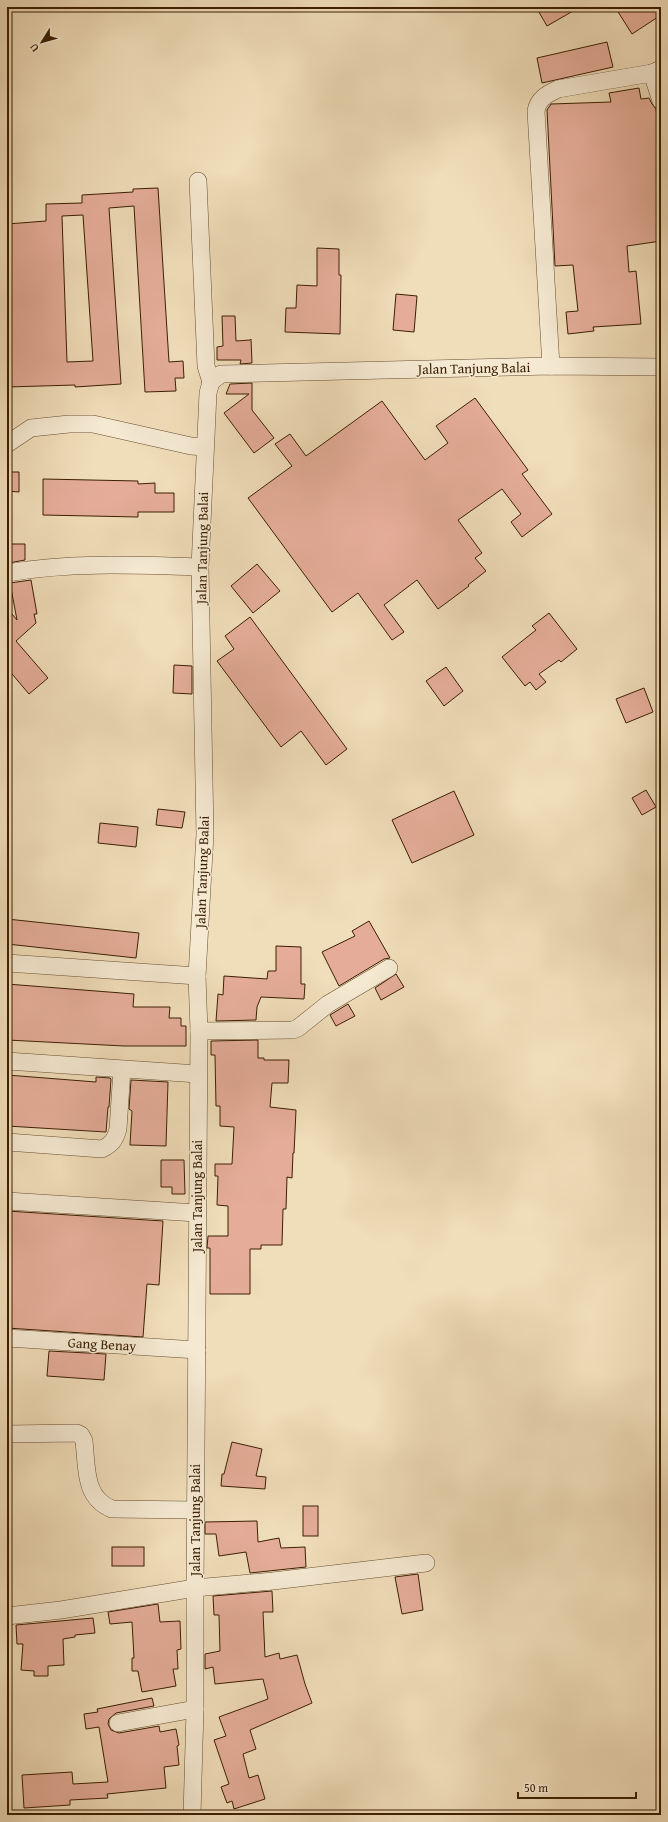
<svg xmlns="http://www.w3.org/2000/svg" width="668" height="1822" font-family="'Gentium Book Plus',serif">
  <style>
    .building { fill: #e5ad99; stroke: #3c1f02; fill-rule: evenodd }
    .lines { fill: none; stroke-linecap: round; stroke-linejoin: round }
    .minor-casing { stroke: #694e30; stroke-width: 18 }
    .minor { stroke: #f5e9d2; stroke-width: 17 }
    .labels { text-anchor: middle; stroke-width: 3; stroke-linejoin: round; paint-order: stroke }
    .street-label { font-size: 14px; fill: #3c1f02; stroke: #f5e9d2 }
  </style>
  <rect width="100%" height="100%" fill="#f0ddb9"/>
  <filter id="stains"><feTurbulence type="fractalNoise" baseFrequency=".005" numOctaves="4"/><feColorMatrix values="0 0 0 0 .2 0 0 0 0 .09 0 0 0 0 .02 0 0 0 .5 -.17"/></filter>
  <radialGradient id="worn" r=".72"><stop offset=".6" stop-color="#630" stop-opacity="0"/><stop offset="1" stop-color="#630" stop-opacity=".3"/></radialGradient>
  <!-- building -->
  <g class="building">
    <polygon points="536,7 580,7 547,26"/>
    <polygon points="615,7 661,7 661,15 632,34"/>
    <polygon points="607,42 613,67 542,83 537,58"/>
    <polygon points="639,88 641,99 649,98 652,104 656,109 661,142 661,241 627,246 629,272 636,271 641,324 593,327 594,331 568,334 566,312 578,311 573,265 555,266 547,110 551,104 611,102 609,93"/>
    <path d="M 158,188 L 169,362 L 183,361 L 184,378 L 175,378 L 176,391 L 145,392 L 134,206 L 109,208 L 121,384 L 75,387 L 75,385 L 7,387 L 7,224 L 46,221 L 46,204 L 82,203 L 82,195 L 133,192 L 133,189 ZM 83,215 L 93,361 L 67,362 L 62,216 Z"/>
    <polygon points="317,248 339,249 339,275 341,275 340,334 285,332 286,308 296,308 297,285 317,286"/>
    <polygon points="396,294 417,296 414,332 393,330"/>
    <polygon points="222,316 235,316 236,341 250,340 251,339 252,363 240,364 241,360 217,360 217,347 223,346"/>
    <polygon points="252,383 252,410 274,438 254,453 224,413 249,394 226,394 230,384"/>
    <polygon points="475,398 528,470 522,474 552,514 522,537 511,522 521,514 502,489 458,520 482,553 475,558 486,571 468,585 469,586 438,609 417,580 384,605 404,632 392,640 358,593 332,612 248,498 292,466 275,444 290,434 306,456 382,401 425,460 448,443 436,426"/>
    <polygon points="7,472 19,472 19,492 7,491"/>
    <polygon points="43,479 138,481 138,484 155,483 155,493 174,493 174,512 138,512 138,517 43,515"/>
    <polygon points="9,544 25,544 25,560 9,563"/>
    <polygon points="257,564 280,591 253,613 231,586"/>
    <polygon points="31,580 37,614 34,614 36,623 16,641 48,678 29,694 7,668 7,608 17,620 10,583"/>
    <polygon points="549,613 577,649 561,662 559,660 539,674 546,682 536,690 530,682 525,686 502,657 536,630 532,626"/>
    <polygon points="250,617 347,749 326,765 301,731 281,747 217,661 234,649 225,636"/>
    <polygon points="174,665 192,666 192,694 173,693"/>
    <polygon points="446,667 463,691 444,706 426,681"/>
    <polygon points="644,688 653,712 626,723 616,699"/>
    <polygon points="646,790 656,807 642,815 632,798"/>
    <polygon points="454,791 474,835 412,863 392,820"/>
    <polygon points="158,809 185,812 182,828 156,825"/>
    <polygon points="100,823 138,827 136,847 98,843"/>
    <polygon points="7,919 139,933 136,958 7,944"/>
    <polygon points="369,921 390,958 384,959 339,986 322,952 355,936 352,931"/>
    <polygon points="276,946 301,947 301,984 305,984 304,999 261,997 257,1007 256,1020 216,1021 218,994 223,995 224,976 267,979 268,971 276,971"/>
    <polygon points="396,974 404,987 381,1000 375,988"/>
    <polygon points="7,984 134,994 133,1007 170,1007 169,1018 181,1018 181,1026 186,1026 186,1046 124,1046 7,1040"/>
    <polygon points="348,1004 355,1016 336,1026 330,1015"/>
    <polygon points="258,1040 258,1058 264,1058 264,1060 289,1060 288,1083 272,1083 270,1107 296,1110 294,1153 293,1153 292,1178 287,1177 286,1209 283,1209 282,1245 261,1245 261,1249 250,1249 250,1294 210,1294 210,1248 207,1248 208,1236 228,1236 228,1206 217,1205 218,1176 215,1176 215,1164 232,1164 234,1127 220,1126 220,1106 216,1106 215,1055 211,1055 211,1041"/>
    <polygon points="7,1075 96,1082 96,1077 110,1078 111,1079 109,1107 108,1107 106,1132 7,1126"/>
    <polygon points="131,1080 168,1082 166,1146 130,1145 132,1111 129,1109"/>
    <polygon points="161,1160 184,1160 185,1194 172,1194 172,1187 161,1187"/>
    <polygon points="7,1211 163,1221 159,1285 147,1284 143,1337 7,1328"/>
    <polygon points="49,1351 106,1354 104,1380 47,1376"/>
    <polygon points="232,1442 262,1449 256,1476 266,1477 265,1489 221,1486 222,1474 224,1474"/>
    <rect x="303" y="1506" width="15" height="30"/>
    <polygon points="257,1521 258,1542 279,1538 281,1548 305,1547 306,1567 250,1573 246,1552 219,1556 216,1534 205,1534 205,1522"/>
    <rect x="112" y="1547" width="32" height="19"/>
    <polygon points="418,1574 423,1610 402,1614 395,1577"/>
    <polygon points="272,1591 273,1612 263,1612 265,1657 279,1653 280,1659 297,1655 305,1684 312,1703 250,1730 256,1749 243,1754 249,1778 258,1775 265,1799 234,1809 232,1801 227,1803 221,1787 229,1784 214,1740 226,1736 219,1717 268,1699 263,1679 215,1684 213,1667 205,1669 205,1654 220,1651 219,1615 214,1615 213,1596"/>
    <polygon points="158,1604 160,1622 180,1621 181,1649 177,1650 178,1669 173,1669 176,1686 142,1692 138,1671 132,1671 132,1658 134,1658 132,1622 110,1624 108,1612"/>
    <polygon points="93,1618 95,1633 75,1635 75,1637 63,1639 64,1665 48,1666 48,1676 34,1676 34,1671 21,1670 23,1644 17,1644 16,1625"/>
    <polygon points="152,1698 154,1706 116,1713 109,1719 108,1724 111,1730 119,1733 159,1726 160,1732 176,1729 179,1745 177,1746 179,1765 164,1767 166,1788 107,1794 108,1798 70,1800 70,1805 24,1808 22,1775 72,1772 73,1784 108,1782 99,1727 86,1729 84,1714 98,1712 97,1709"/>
  </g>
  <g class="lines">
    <!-- minor casing -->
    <g class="minor-casing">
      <g id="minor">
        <polyline points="661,69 652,73 661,101"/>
        <polyline points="198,181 206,366 211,382"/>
        <path d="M 551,366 L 536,111 C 538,99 547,94 558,89 L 652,73"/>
        <polyline points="7,444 31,428 69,424 93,424 191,446 205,447"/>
        <path d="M 7,573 C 71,562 135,565 200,567"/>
        <polyline points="7,963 197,976"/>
        <polyline points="199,1031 293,1030 298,1028 328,1004 389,968"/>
        <polyline points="7,1061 198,1074"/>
        <path d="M 7,1142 L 102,1149 C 112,1144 115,1140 118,1129 L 122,1070"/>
        <polyline points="7,1201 197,1213"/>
        <polyline points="7,1338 197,1350"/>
        <path d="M 7,1434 L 77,1433 L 81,1435 L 84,1441 C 87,1468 84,1498 112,1509 L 195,1510"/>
        <polyline points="7,1616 61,1610 195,1588 273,1581 426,1563"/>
        <polyline points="118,1723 195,1709"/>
        <polyline points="192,1815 195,1709 195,1588 199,1031 197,976 205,834 200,567 208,393 211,382 221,374 551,366 661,367"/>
      </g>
    </g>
    <!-- minor -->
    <use href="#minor" class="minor"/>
  </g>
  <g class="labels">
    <!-- street labels -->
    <g class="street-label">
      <text transform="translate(474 368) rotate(-1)" y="5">Jalan Tanjung Balai</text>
      <text transform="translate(202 548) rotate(-89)" y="5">Jalan Tanjung Balai</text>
      <text transform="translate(202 872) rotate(-88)" y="5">Jalan Tanjung Balai</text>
      <text transform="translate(197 1196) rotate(-90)" y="5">Jalan Tanjung Balai</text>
      <text transform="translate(102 1344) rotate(3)" y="5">Gang Benay</text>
      <text transform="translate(195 1520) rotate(-90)" y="5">Jalan Tanjung Balai</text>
    </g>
  </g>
  <!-- margin -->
  <rect width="668" height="1822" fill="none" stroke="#f0ddb9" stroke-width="24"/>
  <rect x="8" y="8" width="652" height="1806" fill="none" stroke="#3c1f02" stroke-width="2"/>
  <rect x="12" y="12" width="644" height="1798" fill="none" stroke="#3c1f02"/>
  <!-- north arrow -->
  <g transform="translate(42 42) rotate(233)" stroke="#f5e9d2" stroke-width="3" paint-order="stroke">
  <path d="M0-3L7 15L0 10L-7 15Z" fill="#3c1f02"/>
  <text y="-6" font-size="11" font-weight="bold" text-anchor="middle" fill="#3c1f02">U</text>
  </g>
  <!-- scale -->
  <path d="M518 1792v6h118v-6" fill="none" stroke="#3c1f02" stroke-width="2"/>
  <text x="524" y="1792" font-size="12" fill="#3c1f02" stroke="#f5e9d2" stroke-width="3" paint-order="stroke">50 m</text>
  <rect width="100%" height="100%" filter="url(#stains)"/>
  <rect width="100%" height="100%" fill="url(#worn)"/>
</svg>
